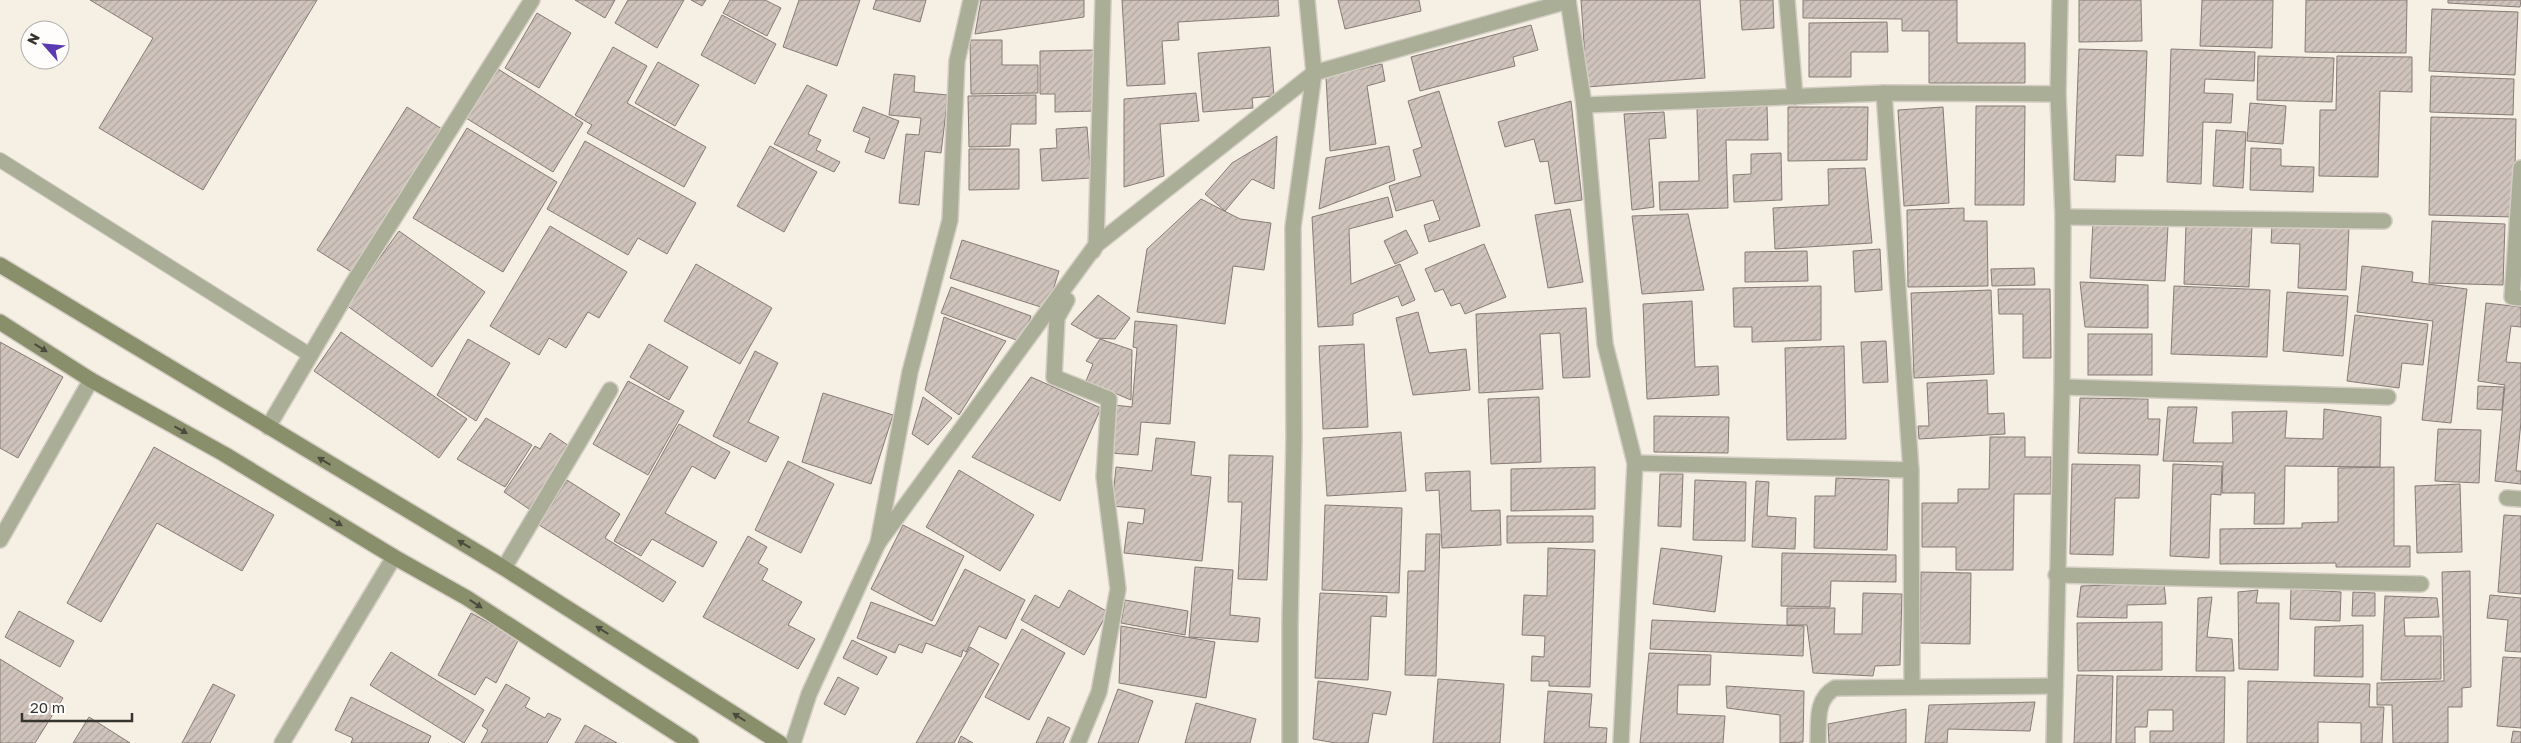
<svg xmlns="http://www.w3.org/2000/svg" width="2521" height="743" font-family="'Golos Text',sans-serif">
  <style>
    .building { fill: url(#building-hatch); stroke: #877c75 }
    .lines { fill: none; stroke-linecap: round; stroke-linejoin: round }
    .lane-casing { stroke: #d3cdc3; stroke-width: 16 }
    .street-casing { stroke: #d3cdc3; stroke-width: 18 }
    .secondary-casing { stroke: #d3cdc3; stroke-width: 18 }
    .lane { stroke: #aaae97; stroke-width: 14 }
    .street { stroke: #aaae97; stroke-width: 15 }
    .secondary { stroke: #898e6b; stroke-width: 15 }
    .oneway { fill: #4b4a3e }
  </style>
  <defs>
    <pattern id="building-hatch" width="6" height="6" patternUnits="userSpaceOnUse" patternTransform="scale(1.25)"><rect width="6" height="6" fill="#cfc3bc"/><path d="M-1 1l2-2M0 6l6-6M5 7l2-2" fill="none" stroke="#b2a8a2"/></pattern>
  </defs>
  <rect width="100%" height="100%" fill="#f5efe4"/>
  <!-- building -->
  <g class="building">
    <polygon points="90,0 317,0 203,190 99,128 153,38"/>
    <polygon points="575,0 615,0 605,18"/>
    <polygon points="628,0 684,0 657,48 615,23"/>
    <polygon points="691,0 706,0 702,6"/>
    <polygon points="730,0 765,0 781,8 767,36 723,13"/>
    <polygon points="799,0 860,0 837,66 783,47"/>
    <polygon points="876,0 926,0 920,22 873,9"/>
    <polygon points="981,0 1084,0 1084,17 975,34"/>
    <polygon points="1122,0 1278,0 1279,16 1178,22 1179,40 1162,41 1165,84 1127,86"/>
    <polygon points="1338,0 1419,0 1421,11 1345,29"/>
    <polygon points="1581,0 1700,0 1705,78 1587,87"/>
    <polygon points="1740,0 1773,0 1774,28 1742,30"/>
    <polygon points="1803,0 1957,0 1957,43 2025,43 2025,83 1929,83 1929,31 1902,31 1902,19 1803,18"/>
    <polygon points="2079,0 2141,0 2142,41 2079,42"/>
    <polygon points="2202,0 2273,0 2272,48 2200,46"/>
    <polygon points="2306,0 2407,0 2406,53 2305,52"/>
    <polygon points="2448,0 2521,0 2520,7 2448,3"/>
    <polygon points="2432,9 2518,12 2515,75 2429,71"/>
    <polygon points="537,13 571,33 539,88 505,68"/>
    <polygon points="722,15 776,44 755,84 701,55"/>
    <polygon points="1887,22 1888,52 1851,52 1851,77 1809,77 1809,23"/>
    <polygon points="1531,25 1538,50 1513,57 1515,66 1420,91 1411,57"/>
    <polygon points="970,40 1002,40 1002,65 1038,65 1038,93 971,94"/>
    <polygon points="613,47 647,66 627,103 706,147 684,187 587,133 592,125 575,115"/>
    <polygon points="1270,47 1274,96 1252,98 1253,108 1203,112 1198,53"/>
    <polygon points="2079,49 2147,51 2143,156 2116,155 2115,182 2074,180"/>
    <polygon points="2171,49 2255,52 2254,81 2205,79 2204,93 2233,94 2231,123 2203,122 2201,184 2167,182"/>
    <polygon points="1095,50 1096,111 1055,112 1055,94 1040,94 1040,51"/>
    <polygon points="2258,56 2334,58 2332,102 2257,100"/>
    <polygon points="2337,56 2412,57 2412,92 2380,91 2378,177 2319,176 2320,110 2336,110"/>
    <polygon points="658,62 699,85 675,126 635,103"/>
    <polygon points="1382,64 1385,81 1367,86 1376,144 1330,151 1326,77"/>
    <polygon points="498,69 583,123 553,172 466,118"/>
    <polygon points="894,74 915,76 914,92 948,95 941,153 925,151 919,205 899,203 906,134 919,135 921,118 889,115"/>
    <polygon points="2431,76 2514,79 2513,115 2430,112"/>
    <polygon points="807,85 827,95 808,134 821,140 816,150 840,162 834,172 774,144"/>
    <polygon points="1439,91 1480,226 1429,242 1424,225 1440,220 1433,200 1396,211 1389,186 1421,176 1413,150 1422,147 1408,101"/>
    <polygon points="1196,93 1199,121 1160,124 1164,176 1124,187 1124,99"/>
    <polygon points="1036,95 1036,124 1011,124 1010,146 969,147 968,96"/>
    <polygon points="1571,101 1582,200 1555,204 1548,161 1540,162 1534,139 1505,147 1498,122"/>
    <polygon points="2250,103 2286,106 2283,144 2247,141"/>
    <polygon points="1767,106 1768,140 1726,140 1728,208 1660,210 1659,182 1699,181 1697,108"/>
    <polygon points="1976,106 2025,106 2024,205 1975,205"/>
    <polygon points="407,107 442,129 352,272 317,250"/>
    <polygon points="863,107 899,121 884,159 865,152 870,138 853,131"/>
    <polygon points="1788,107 1868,107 1867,160 1788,161"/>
    <polygon points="1943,107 1949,203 1904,206 1898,110"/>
    <polygon points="1664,112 1666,138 1649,139 1654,207 1632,210 1624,114"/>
    <polygon points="2431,117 2516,119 2514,217 2429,215"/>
    <polygon points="1087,127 1091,178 1042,181 1040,149 1057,148 1056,129"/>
    <polygon points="467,128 557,182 503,272 413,218"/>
    <polygon points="2216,130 2246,132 2243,188 2213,186"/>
    <polygon points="1277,136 1274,189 1252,179 1225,211 1205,194 1232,163"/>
    <polygon points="585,141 696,203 667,254 638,238 628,255 547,209"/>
    <polygon points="770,146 817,172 784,232 737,206"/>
    <polygon points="1389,146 1395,180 1319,209 1326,158"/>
    <polygon points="2251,148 2281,149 2281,166 2314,167 2313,192 2250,190"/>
    <polygon points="969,149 1019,149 1019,189 969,190"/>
    <polygon points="1781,153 1782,200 1734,202 1733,175 1751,174 1751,154"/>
    <polygon points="1865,168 1872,243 1775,249 1773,208 1829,205 1828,169"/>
    <polygon points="1388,197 1393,217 1349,229 1351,284 1400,264 1415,300 1402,306 1398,296 1353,314 1353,325 1318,327 1312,217"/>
    <polygon points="1201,199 1240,219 1271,223 1264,270 1233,266 1225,324 1137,312 1147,249"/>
    <polygon points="1964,208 1964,221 1987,221 1988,286 1908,287 1907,210"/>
    <polygon points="1570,209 1583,282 1548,288 1535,215"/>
    <polygon points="1688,214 1704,290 1642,294 1632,216"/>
    <polygon points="2432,221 2505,224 2503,285 2429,283"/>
    <polygon points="2093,222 2168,226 2165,281 2090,278"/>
    <polygon points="2186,224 2252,226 2249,287 2184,284"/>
    <polygon points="2272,225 2349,228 2346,290 2298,288 2300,244 2271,243"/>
    <polygon points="550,226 627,272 599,318 588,312 566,348 549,338 539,355 490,326"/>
    <polygon points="1406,230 1418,253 1395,264 1384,241"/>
    <polygon points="399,231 485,292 432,367 346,305"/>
    <polygon points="962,240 1059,271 1047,309 950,278"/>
    <polygon points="1484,244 1506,297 1465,314 1460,303 1451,306 1443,289 1435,292 1425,269"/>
    <polygon points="1880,249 1882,290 1855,292 1853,251"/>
    <polygon points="1807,251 1808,281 1745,282 1745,252"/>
    <polygon points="696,264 772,308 740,364 664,321"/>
    <polygon points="2362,266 2413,272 2412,282 2467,289 2451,423 2422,420 2433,321 2357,312"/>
    <polygon points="2034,268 2035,285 1992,286 1991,269"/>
    <polygon points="2080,282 2148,285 2148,328 2085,327"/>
    <polygon points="1821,286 1821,340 1752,342 1752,327 1734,327 1733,288"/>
    <polygon points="2174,286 2270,290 2267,357 2171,354"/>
    <polygon points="951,287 1031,316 1022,342 941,313"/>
    <polygon points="1998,289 2050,289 2051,358 2023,358 2023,314 1999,314"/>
    <polygon points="1991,290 1994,374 1914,378 1911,293"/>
    <polygon points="2287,292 2348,296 2343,356 2283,351"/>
    <polygon points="1098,295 1130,318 1115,339 1096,338 1071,324"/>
    <polygon points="1692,301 1695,367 1718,366 1719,395 1647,399 1643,304"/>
    <polygon points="2486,303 2521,307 2521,327 2511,326 2506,362 2521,363 2521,422 2516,471 2521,471 2521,484 2495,481 2505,385 2478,381"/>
    <polygon points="1586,308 1590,377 1563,378 1560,333 1540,334 1543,389 1479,393 1476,314"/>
    <polygon points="1418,312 1429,353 1466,349 1470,390 1413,395 1396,318"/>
    <polygon points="2355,315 2428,324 2423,365 2402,363 2399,388 2347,381"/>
    <polygon points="944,317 1006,341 959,415 925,390"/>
    <polygon points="1135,321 1177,325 1170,424 1141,422 1138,455 1110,453 1114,405 1132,407 1137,348 1133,347"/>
    <polygon points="341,332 467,419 439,458 314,371"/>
    <rect x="2088" y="334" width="64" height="41"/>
    <polygon points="468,339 510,363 476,421 437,395"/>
    <polygon points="1100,339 1132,350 1131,400 1086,381 1093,364 1086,361"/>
    <polygon points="1886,341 1888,382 1863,383 1861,342"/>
    <polygon points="0,342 63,377 18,458 0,448"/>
    <polygon points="649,344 688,367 669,400 630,377"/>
    <polygon points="1364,344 1368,427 1323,429 1319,346"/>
    <polygon points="1844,346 1846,439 1787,440 1785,348"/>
    <polygon points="755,351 778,363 748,422 779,437 766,462 713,436"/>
    <polygon points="1031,377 1101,408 1060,501 972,457"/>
    <polygon points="1987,380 1988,414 2004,413 2005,434 1919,439 1918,426 1929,426 1927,383"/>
    <polygon points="628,381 684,411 648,475 593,444"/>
    <polygon points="2478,386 2504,387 2502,410 2477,409"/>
    <polygon points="823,393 893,415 871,484 802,462"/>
    <polygon points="923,397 952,418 928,445 912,434"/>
    <polygon points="1539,397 1541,462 1491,464 1488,399"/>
    <polygon points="2080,398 2148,399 2148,419 2160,419 2158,455 2078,453"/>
    <polygon points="2168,407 2197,407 2193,443 2233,443 2232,412 2287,411 2285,438 2323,439 2324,409 2381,417 2380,467 2285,466 2284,524 2254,524 2255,493 2222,493 2223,462 2163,461"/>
    <polygon points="1654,416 1729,417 1728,453 1654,452"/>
    <polygon points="486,418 532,445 505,487 457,459"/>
    <polygon points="679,424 730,452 715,479 692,466 665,513 717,542 703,567 652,539 641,556 614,541"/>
    <polygon points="2438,429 2481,430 2479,483 2435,481"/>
    <polygon points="1401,432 1406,491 1327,496 1323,438"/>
    <polygon points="550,433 569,446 529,509 504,492 535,446 540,449"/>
    <polygon points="1990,437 2025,437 2025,457 2051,457 2051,494 2014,494 2013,570 1956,570 1956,547 1922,547 1922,503 1958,503 1958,489 1989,489"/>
    <polygon points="1156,438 1195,442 1191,475 1211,477 1202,561 1124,553 1128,522 1143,524 1145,509 1112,506 1116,467 1152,471"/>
    <polygon points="154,447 274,515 242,571 157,523 101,622 67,603"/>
    <polygon points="1229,455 1273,456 1267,580 1238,579 1242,502 1228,502"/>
    <polygon points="788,461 834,484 801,553 755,530"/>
    <polygon points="2072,464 2140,465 2139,498 2115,498 2113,555 2070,554"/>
    <polygon points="2173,464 2222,466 2221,495 2211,494 2209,558 2170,556"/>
    <polygon points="1595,467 1595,509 1511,511 1511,469"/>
    <polygon points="2394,467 2394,546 2410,546 2410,567 2336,567 2336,563 2220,564 2220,529 2302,528 2302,523 2338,522 2338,468"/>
    <polygon points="959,470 1034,515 1000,571 926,527"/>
    <polygon points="1470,471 1471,511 1500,510 1501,545 1442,548 1439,490 1426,491 1425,473"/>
    <polygon points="1660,474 1683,474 1681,527 1658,526"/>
    <polygon points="1836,478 1889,480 1887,550 1814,548 1815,496 1835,496"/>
    <polygon points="567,480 620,514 605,538 676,582 663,602 539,525"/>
    <polygon points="1695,480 1746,482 1745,541 1693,540"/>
    <polygon points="1756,481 1769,482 1767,516 1796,518 1795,549 1752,547"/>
    <polygon points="2460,484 2462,552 2417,553 2415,486"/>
    <polygon points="1325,505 1402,508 1399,593 1322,590"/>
    <polygon points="2504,515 2521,516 2521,594 2498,592"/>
    <polygon points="1507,516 1593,516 1593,542 1507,543"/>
    <polygon points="903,525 964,556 932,621 871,589"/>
    <polygon points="1426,534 1440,534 1436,676 1405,675 1408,571 1425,571"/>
    <polygon points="748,536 767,547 758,563 768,569 762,580 802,602 788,625 815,639 798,669 703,617"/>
    <polygon points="1548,548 1595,550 1590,687 1549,686 1549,681 1531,681 1532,656 1544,657 1545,636 1522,635 1524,595 1547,596"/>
    <polygon points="1661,548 1722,556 1715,612 1653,604"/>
    <polygon points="1782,553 1896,555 1896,582 1831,581 1830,607 1781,606"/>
    <polygon points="1195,567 1233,570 1230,615 1260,618 1258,642 1189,637"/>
    <polygon points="965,569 1025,600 1006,639 979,626 966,652 963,650 961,657 926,643 922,653 899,644 895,653 857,638 871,602 935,626"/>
    <polygon points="2470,571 2471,687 2462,688 2462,707 2448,707 2448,743 2393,743 2392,705 2377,705 2377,683 2444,681 2442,572"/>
    <polygon points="1921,572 1971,573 1970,644 1920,643"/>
    <polygon points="2164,583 2166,604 2127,605 2127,618 2077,617 2081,586"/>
    <polygon points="2291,589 2341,592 2340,621 2290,619"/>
    <polygon points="1069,590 1108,612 1084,655 1021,620 1035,595 1059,608"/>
    <polygon points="2258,590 2256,603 2279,603 2278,670 2239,669 2238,592"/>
    <polygon points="2353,592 2375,593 2375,616 2352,616"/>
    <polygon points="1320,593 1387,596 1386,617 1371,616 1368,680 1315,678"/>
    <polygon points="1863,593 1902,594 1900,665 1875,666 1873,676 1813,673 1807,625 1787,625 1787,608 1835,608 1834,634 1862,634"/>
    <polygon points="2490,595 2521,598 2521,652 2505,651 2508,620 2487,618"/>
    <polygon points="2385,596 2437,598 2439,617 2404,618 2405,636 2441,636 2441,679 2381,680"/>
    <polygon points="2212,597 2207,637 2232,639 2234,671 2196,671 2198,598"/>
    <polygon points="1125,600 1188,611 1185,635 1121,623"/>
    <polygon points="19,611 74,641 60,667 5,637"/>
    <polygon points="471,613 519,639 496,683 486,677 475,695 438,675"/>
    <polygon points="1652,620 1804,626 1803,656 1650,649"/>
    <polygon points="2162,622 2162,670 2078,671 2077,623"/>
    <polygon points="2363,625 2363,677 2314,676 2315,627"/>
    <polygon points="1121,626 1215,642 1206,698 1119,683"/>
    <polygon points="1022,629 1065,653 1029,720 985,697"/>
    <polygon points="852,640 887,657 877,675 843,658"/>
    <polygon points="970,647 999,664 954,743 916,743"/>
    <polygon points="391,652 484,710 464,743 370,685"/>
    <polygon points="1649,653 1711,655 1710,685 1678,685 1677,714 1725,716 1723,743 1640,743"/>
    <polygon points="2503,657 2521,658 2521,728 2497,726"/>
    <polygon points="0,659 63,698 35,743 0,743"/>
    <polygon points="2077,675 2113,676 2111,743 2074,743"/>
    <polygon points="2117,676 2225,677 2224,743 2150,743 2150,731 2173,731 2173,710 2148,710 2147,727 2135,727 2135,743 2116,743"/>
    <polygon points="838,677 859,688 845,715 824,704"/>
    <polygon points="1438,679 1504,684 1500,743 1433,743"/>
    <polygon points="1318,681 1391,692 1386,715 1373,713 1368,743 1336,743 1313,739"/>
    <polygon points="2248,681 2370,684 2369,707 2384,707 2382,743 2361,743 2361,723 2318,722 2318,743 2247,743"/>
    <polygon points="213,684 235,695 210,743 182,743"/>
    <polygon points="506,684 530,698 525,707 545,718 548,713 561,719 547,743 481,743 488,730 482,726"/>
    <polygon points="1726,686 1804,691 1803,742 1780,743 1780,715 1727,708"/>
    <polygon points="1118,689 1153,701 1138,743 1098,743"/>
    <polygon points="1548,691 1592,694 1589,727 1607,728 1606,743 1544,743"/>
    <polygon points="351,697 431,736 428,743 351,743 353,738 335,730"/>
    <polygon points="2035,702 2030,731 1948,729 1947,743 1925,743 1929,705"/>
    <polygon points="1196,703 1256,719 1250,743 1185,743"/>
    <polygon points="1906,709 1906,743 1829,743 1828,724"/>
    <polygon points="89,717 130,743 73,743"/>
    <polygon points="1048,717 1070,728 1063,743 1036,743"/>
    <polygon points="585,725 617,743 575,743"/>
    <polygon points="2513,731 2521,732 2521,743 2511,743"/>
    <polygon points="961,736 973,743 958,743"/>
  </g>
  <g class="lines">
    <!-- lane casing -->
    <g class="lane-casing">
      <polyline id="lane" points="0,160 310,355"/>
    </g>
    <!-- street casing -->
    <g class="street-casing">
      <g id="street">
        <polyline points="1568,0 1584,105 1605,344 1635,463 1621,743"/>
        <polyline points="1787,0 1795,97"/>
        <polyline points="1884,93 1911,470 1912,687"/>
        <polyline points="1584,105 1884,93 2058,94"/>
        <polyline points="2521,168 2512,297 2521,298"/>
        <polyline points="2063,217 2384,221"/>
        <polyline points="1093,251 1096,245 1103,0"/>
        <polyline points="1067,300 1057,318 1054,377 1109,399 1104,477 1118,589 1099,692 1078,743"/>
        <polyline points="2062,387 2388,397"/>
        <polyline points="268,427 353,283 532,0"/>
        <polyline points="1635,463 1911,470"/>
        <polyline points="2507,498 2521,499"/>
        <polyline points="0,540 91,380"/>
        <polyline points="878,543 1096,245 1314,73 1568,1"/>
        <polyline points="504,568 610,390"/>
        <polyline points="2056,575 2421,584"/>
        <polyline points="282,743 394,557"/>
        <polyline points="793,743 809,694 878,543 910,372 950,220 957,61 971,0"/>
        <polyline points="1290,743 1290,625 1294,439 1293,227 1314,73 1307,0"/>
        <path d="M 1818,743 C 1819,722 1815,699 1835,688 L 2055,686"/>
        <polyline points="2054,743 2062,387 2063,217 2058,94 2060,0"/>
      </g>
    </g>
    <!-- secondary casing -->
    <g class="secondary-casing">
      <g id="secondary">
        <polyline points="0,265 504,568 780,743"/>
        <polyline points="0,322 91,380 224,454 394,557 467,598 691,743"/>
      </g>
    </g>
    <!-- lane -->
    <use href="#lane" class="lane"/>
    <!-- street -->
    <use href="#street" class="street"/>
    <!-- secondary -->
    <use href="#secondary" class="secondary"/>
  </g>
  <!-- one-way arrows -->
  <defs><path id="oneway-solid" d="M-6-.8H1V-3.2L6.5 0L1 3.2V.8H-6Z" transform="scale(1.25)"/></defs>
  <g class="oneway">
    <use href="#oneway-solid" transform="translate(41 348) rotate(32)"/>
    <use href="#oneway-solid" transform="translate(181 430) rotate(29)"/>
    <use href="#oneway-solid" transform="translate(324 461) rotate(-149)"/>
    <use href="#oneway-solid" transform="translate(336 522) rotate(31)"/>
    <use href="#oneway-solid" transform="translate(464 544) rotate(-149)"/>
    <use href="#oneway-solid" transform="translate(476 604) rotate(33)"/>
    <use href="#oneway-solid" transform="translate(602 630) rotate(-148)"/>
    <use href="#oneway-solid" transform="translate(739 717) rotate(-148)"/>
  </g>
  <!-- north arrow -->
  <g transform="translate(45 45) rotate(297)"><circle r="24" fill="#fefdfb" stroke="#aeada9"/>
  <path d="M0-4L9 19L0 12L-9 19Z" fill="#5a39b1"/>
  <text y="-8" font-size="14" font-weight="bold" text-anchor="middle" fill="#36342f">N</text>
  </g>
  <!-- scale -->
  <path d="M22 713v8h110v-8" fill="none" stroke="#36342f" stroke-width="2.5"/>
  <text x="30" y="713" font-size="15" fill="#36342f" stroke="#fefdfb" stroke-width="4" paint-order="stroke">20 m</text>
</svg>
